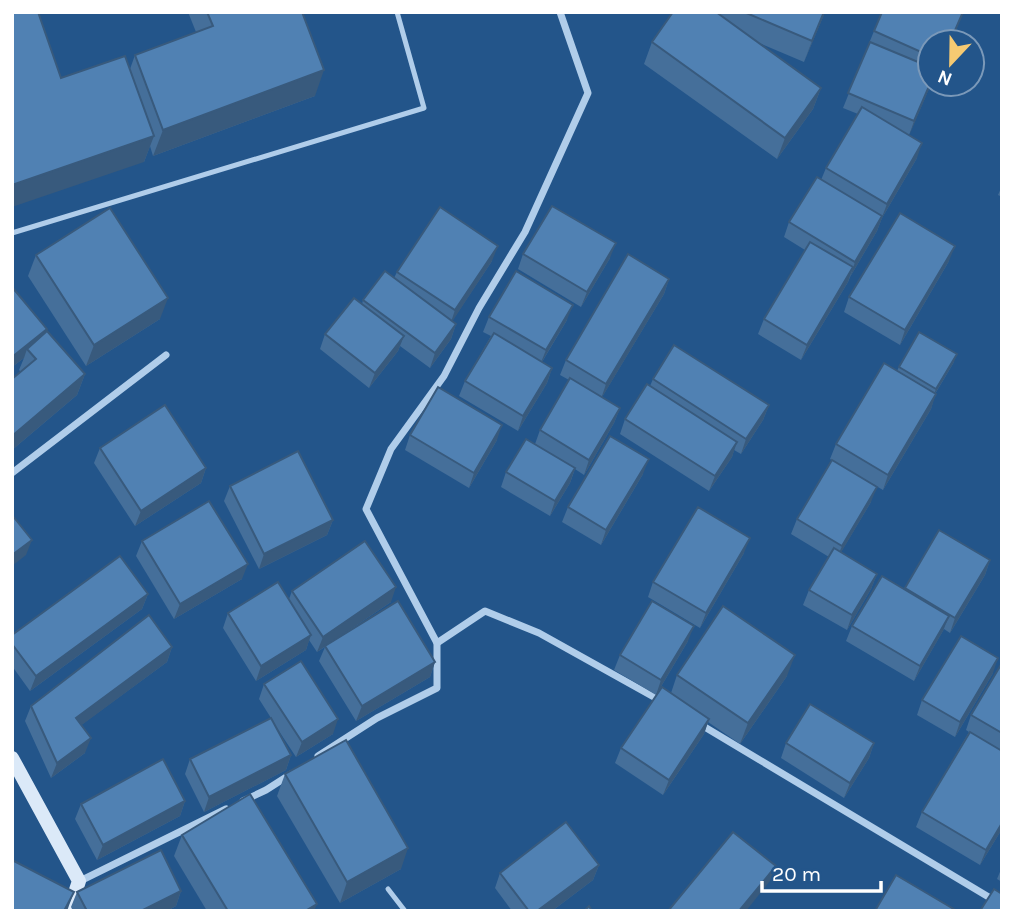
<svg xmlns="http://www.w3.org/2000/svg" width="1014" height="923" font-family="Karla,sans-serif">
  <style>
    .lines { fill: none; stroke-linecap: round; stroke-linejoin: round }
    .lane { stroke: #b0cdea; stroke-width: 5 }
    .street { stroke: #b0cdea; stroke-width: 7 }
    .secondary { stroke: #dbe9f8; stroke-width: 14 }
    .wall { fill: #456f9a }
    .shaded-wall { fill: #385a7d }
    .building { fill: #5081b3; stroke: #385a7d; stroke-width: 2 }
  </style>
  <rect width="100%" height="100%" fill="#23558a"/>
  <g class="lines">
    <!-- lane -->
    <g class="lane">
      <polyline points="12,233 424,108 397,12"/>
      <polyline points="388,889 405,911"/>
    </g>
    <!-- street -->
    <g class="street">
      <polyline points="12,473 166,355"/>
      <polyline points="437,643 485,611 539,633 661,701"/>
      <polyline points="698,723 1002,905"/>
      <polyline points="318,756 377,718 437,688 437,643 366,509 391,449 444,376 479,308 525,232 588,93 560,12"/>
      <polyline points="243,801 266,790 291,774"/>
      <polyline points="80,881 226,809"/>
    </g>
    <!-- secondary -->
    <polyline class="secondary" points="12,758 79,881 69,911"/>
  </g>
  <!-- wall -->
  <g class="wall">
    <polygon points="188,12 302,12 315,96 153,156 150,146 144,162 61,78 130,69 135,55 196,32"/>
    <polygon points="673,12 825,12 804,62 757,42 821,88 813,109 777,159 644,64 652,42"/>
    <polygon points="963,12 951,42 930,42 930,84 931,84 909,135 917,158 882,218 877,231 850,277 848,282 801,360 758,334 764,319 805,250 784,237 789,222 821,180 826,168 858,114 843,108 874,31"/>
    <polygon points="1002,186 1002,197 998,195"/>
    <polygon points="523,254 610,258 581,307 518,269"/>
    <polygon points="36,255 160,319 86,366 28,276"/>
    <polygon points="492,261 452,321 456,324 451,339 430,368 400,346 398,351 369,388 320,349 325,334 362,304 363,300 394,278 397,272"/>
    <polygon points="949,261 900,345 844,312 849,297"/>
    <polygon points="669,279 664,294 602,397 620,408 614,423 584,475 575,469 570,483 550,516 501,487 506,472 535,444 540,430 569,380 560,375 566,360"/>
    <polygon points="12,287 47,329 45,333 85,374 77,395 12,450 12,379 21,372 19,370 24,358 12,367"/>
    <polygon points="489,317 567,320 542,362 552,368 547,383 518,431 459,396 465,381 491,336 483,332"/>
    <polygon points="954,362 935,394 931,409 883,490 830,459 836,444 897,371 899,367"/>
    <polygon points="653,379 769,405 763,420 741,454 734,450 732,457 709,491 620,434 625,419 650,386"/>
    <polygon points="410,435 497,440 469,488 405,450"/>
    <polygon points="100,448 206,468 201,483 135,526 94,463"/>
    <polygon points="643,474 601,545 562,522 568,507"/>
    <polygon points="230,486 333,520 327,535 259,569 224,501"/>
    <polygon points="871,502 841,552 877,574 871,589 847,630 803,605 809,590 829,557 791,534 797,519"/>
    <polygon points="142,541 242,579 174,619 136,556"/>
    <polygon points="744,553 700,628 648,597 653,582"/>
    <polygon points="990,560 985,575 950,633 944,629 914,681 846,641 852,626 904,590 905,588"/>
    <polygon points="292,591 391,602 332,642 435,662 430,677 356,721 319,661 325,647 317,652 309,640 306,650 256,681 223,628 228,613 289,599"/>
    <polygon points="148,594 142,609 30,691 12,666 12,635"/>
    <polygon points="688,641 656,695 614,670 620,655"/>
    <polygon points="172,647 167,662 81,725 85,753 51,778 25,721 31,706"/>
    <polygon points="1002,663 1002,829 980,865 916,827 922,812 969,732 966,730 971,715"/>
    <polygon points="993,673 955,737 917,715 922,700"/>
    <polygon points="677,675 787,676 740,744 708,722 704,734 663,795 615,763 621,748 671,693"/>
    <polygon points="264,684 333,734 296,757 273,722 291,755 286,770 204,812 185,774 190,759 271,718 259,699"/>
    <polygon points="786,743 874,743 869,758 844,798 781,758"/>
    <polygon points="285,774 401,869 340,903 277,796"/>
    <polygon points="185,801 180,816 97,860 75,819 81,804"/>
    <polygon points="182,835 314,911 207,911 174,856"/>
    <polygon points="599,865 593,880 552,911 512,911 495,888 500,873"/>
    <polygon points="1002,867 1002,882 997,879"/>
    <polygon points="181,891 176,906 167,911 73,911 71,907 77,892"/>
  </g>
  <!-- shaded-wall -->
  <g class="shaded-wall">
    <polygon points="824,12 825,12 804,62 812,41"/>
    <polygon points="324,70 315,96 153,156 163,130"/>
    <polygon points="930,84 931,84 909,136 914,121"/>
    <polygon points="821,88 813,109 777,159 785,138"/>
    <polygon points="154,136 144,162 12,207 12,185"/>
    <polygon points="922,143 917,158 882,218 877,231 850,277 855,262 882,217 887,204"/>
    <polygon points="616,243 610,258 581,307 587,292"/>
    <polygon points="498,246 492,261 450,325 455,310"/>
    <polygon points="955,246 949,261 900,345 905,330"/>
    <polygon points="853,267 848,282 801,360 807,345"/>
    <polygon points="669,279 664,294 601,399 606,384"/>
    <polygon points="168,298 160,319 86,366 94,345"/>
    <polygon points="573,305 567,320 540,365 546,350"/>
    <polygon points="456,324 451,339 430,368 435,353"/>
    <polygon points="47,329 41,344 27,349 24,358 12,367 12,357"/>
    <polygon points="404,336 398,351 369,388 375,373"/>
    <polygon points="957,354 954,362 933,397 936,389"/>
    <polygon points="552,368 547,383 518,431 523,416"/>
    <polygon points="85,374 77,395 12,450 12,436"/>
    <polygon points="936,394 931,409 883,490 888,475"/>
    <polygon points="769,405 763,420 741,454 746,439"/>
    <polygon points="620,408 614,423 584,475 589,460"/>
    <polygon points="502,425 497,440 469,488 474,473"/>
    <polygon points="737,442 732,457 709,491 715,476"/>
    <polygon points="649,459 643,474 601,545 606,530"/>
    <polygon points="206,468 201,483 135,526 141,511"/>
    <polygon points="575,468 570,483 550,516 555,501"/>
    <polygon points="877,487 871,502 836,561 842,546"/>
    <polygon points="333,520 327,535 259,569 264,554"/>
    <polygon points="750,538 744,553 700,628 706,613"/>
    <polygon points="32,540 26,555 12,566 12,555"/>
    <polygon points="990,560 985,575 950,633 955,618"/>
    <polygon points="248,564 242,579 174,619 180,604"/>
    <polygon points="877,574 871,589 847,630 852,615"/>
    <polygon points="396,587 391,602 317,652 323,637"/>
    <polygon points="148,594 142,609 30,691 36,676"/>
    <polygon points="949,616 943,631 914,681 920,666"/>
    <polygon points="694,626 688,641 656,695 661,680"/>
    <polygon points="311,635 306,650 256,681 261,666"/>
    <polygon points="172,647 167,662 71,733 76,718"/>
    <polygon points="795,655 787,676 740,744 748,723"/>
    <polygon points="998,658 993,673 955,737 960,722"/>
    <polygon points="435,662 430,677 356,721 362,706"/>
    <polygon points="338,719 333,734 296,757 302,742"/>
    <polygon points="709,719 704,734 663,795 669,780"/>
    <polygon points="91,738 85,753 51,778 57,763"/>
    <polygon points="874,743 869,758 844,798 850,783"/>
    <polygon points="291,755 286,770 204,812 209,797"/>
    <polygon points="185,801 180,816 97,860 103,845"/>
    <polygon points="1002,823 1002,829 980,865 986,850"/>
    <polygon points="408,848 401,869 340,903 347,882"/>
    <polygon points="599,865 593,880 552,911 537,911"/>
    <polygon points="776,866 770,881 746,911 739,911"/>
    <polygon points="181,891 176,906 167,911 141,911"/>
    <polygon points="74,892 67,911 64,911"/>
    <polygon points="317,904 314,911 305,911"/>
  </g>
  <!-- building -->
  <g class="building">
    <polygon points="12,12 38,12 61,78 125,56 154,136 12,185"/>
    <polygon points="207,12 302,12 324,70 163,130 135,55 213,26"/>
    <polygon points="673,12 716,12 821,88 785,138 652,42"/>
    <polygon points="744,12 824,12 812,41"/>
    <polygon points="882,12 963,12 950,42 930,42 930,56 874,31"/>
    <polygon points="870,42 930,67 930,84 914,121 848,93"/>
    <polygon points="862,107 922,143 887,204 826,168"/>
    <polygon points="817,177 882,216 855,262 789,222"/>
    <polygon points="552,206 616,243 587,292 523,254"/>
    <polygon points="440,207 498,246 455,310 397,272"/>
    <polygon points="110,208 168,298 94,345 36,255"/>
    <polygon points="900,213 955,246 905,330 849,297"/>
    <polygon points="810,242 853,267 807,345 764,319"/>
    <polygon points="628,254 669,279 606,384 566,360"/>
    <polygon points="385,271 456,324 435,353 363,300"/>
    <polygon points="516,271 573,305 546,350 489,317"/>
    <polygon points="12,287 47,329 12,357"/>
    <polygon points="354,298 404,336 375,373 325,334"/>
    <polygon points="47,331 85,374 12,436 12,379 36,359 27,349"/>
    <polygon points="919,332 957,354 936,389 899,367"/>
    <polygon points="494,333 552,368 523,416 465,381"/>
    <polygon points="674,345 769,405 746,439 653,379"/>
    <polygon points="884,363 936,394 888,475 836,444"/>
    <polygon points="570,378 620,408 589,460 540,430"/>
    <polygon points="647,384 737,442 715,476 625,419"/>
    <polygon points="438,387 502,425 474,473 410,435"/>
    <polygon points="165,405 206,468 141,511 100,448"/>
    <polygon points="610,436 649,459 606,530 568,507"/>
    <polygon points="526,439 575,468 555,501 506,472"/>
    <polygon points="298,451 333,520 264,554 230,486"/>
    <polygon points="832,460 877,487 842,546 797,519"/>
    <polygon points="209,501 248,564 180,604 142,541"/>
    <polygon points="698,507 750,538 706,613 653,582"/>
    <polygon points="12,515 32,540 12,555"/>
    <polygon points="939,530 990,560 955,618 905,588"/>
    <polygon points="365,541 396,587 323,637 292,591"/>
    <polygon points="834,548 877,574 852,615 809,590"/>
    <polygon points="120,556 148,594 36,676 12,644 12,635"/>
    <polygon points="882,576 949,616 920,666 852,626"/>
    <polygon points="278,582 311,635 261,666 228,613"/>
    <polygon points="398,601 435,662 362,706 325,646"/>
    <polygon points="652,601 694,626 661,680 620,655"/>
    <polygon points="723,606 795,655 748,723 677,675"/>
    <polygon points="149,615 172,647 76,718 91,738 57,763 31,706"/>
    <polygon points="961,636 998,658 960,722 922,700"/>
    <polygon points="301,661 338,719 302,742 264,684"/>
    <polygon points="1002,663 1002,733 971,715"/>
    <polygon points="662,687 709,719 669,780 621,748"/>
    <polygon points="810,704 874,743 850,783 786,743"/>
    <polygon points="271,718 291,755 209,797 190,759"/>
    <polygon points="970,732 1002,751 1002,823 986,850 922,812"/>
    <polygon points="346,740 408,848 347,882 285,774"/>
    <polygon points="163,759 185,801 103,845 81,804"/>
    <polygon points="250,794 317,904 305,911 228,911 182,835"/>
    <polygon points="566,822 599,865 537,911 529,911 500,873"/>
    <polygon points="733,832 776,866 739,911 668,911"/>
    <polygon points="161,850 181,891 141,911 87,911 77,892"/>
    <polygon points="12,860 74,892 64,911 12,911"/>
    <polygon points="896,875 957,911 875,911"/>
    <polygon points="994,889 1002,894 1002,911 980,911"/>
    <polygon points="589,906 592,911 584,911"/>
  </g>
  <!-- border -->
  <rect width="1014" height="923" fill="none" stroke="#ffffff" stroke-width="28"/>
  <!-- north arrow -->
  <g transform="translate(951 63) rotate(202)"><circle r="33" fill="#23558a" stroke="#7b99b9" stroke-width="2"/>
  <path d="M0-5L12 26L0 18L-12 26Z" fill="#f6ca72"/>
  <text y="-10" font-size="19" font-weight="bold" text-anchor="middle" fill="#ffffff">N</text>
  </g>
  <!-- scale -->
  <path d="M762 881v10h119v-10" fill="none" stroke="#ffffff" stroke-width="3.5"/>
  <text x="772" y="881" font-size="21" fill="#ffffff" stroke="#23558a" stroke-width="5" paint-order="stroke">20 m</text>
</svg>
